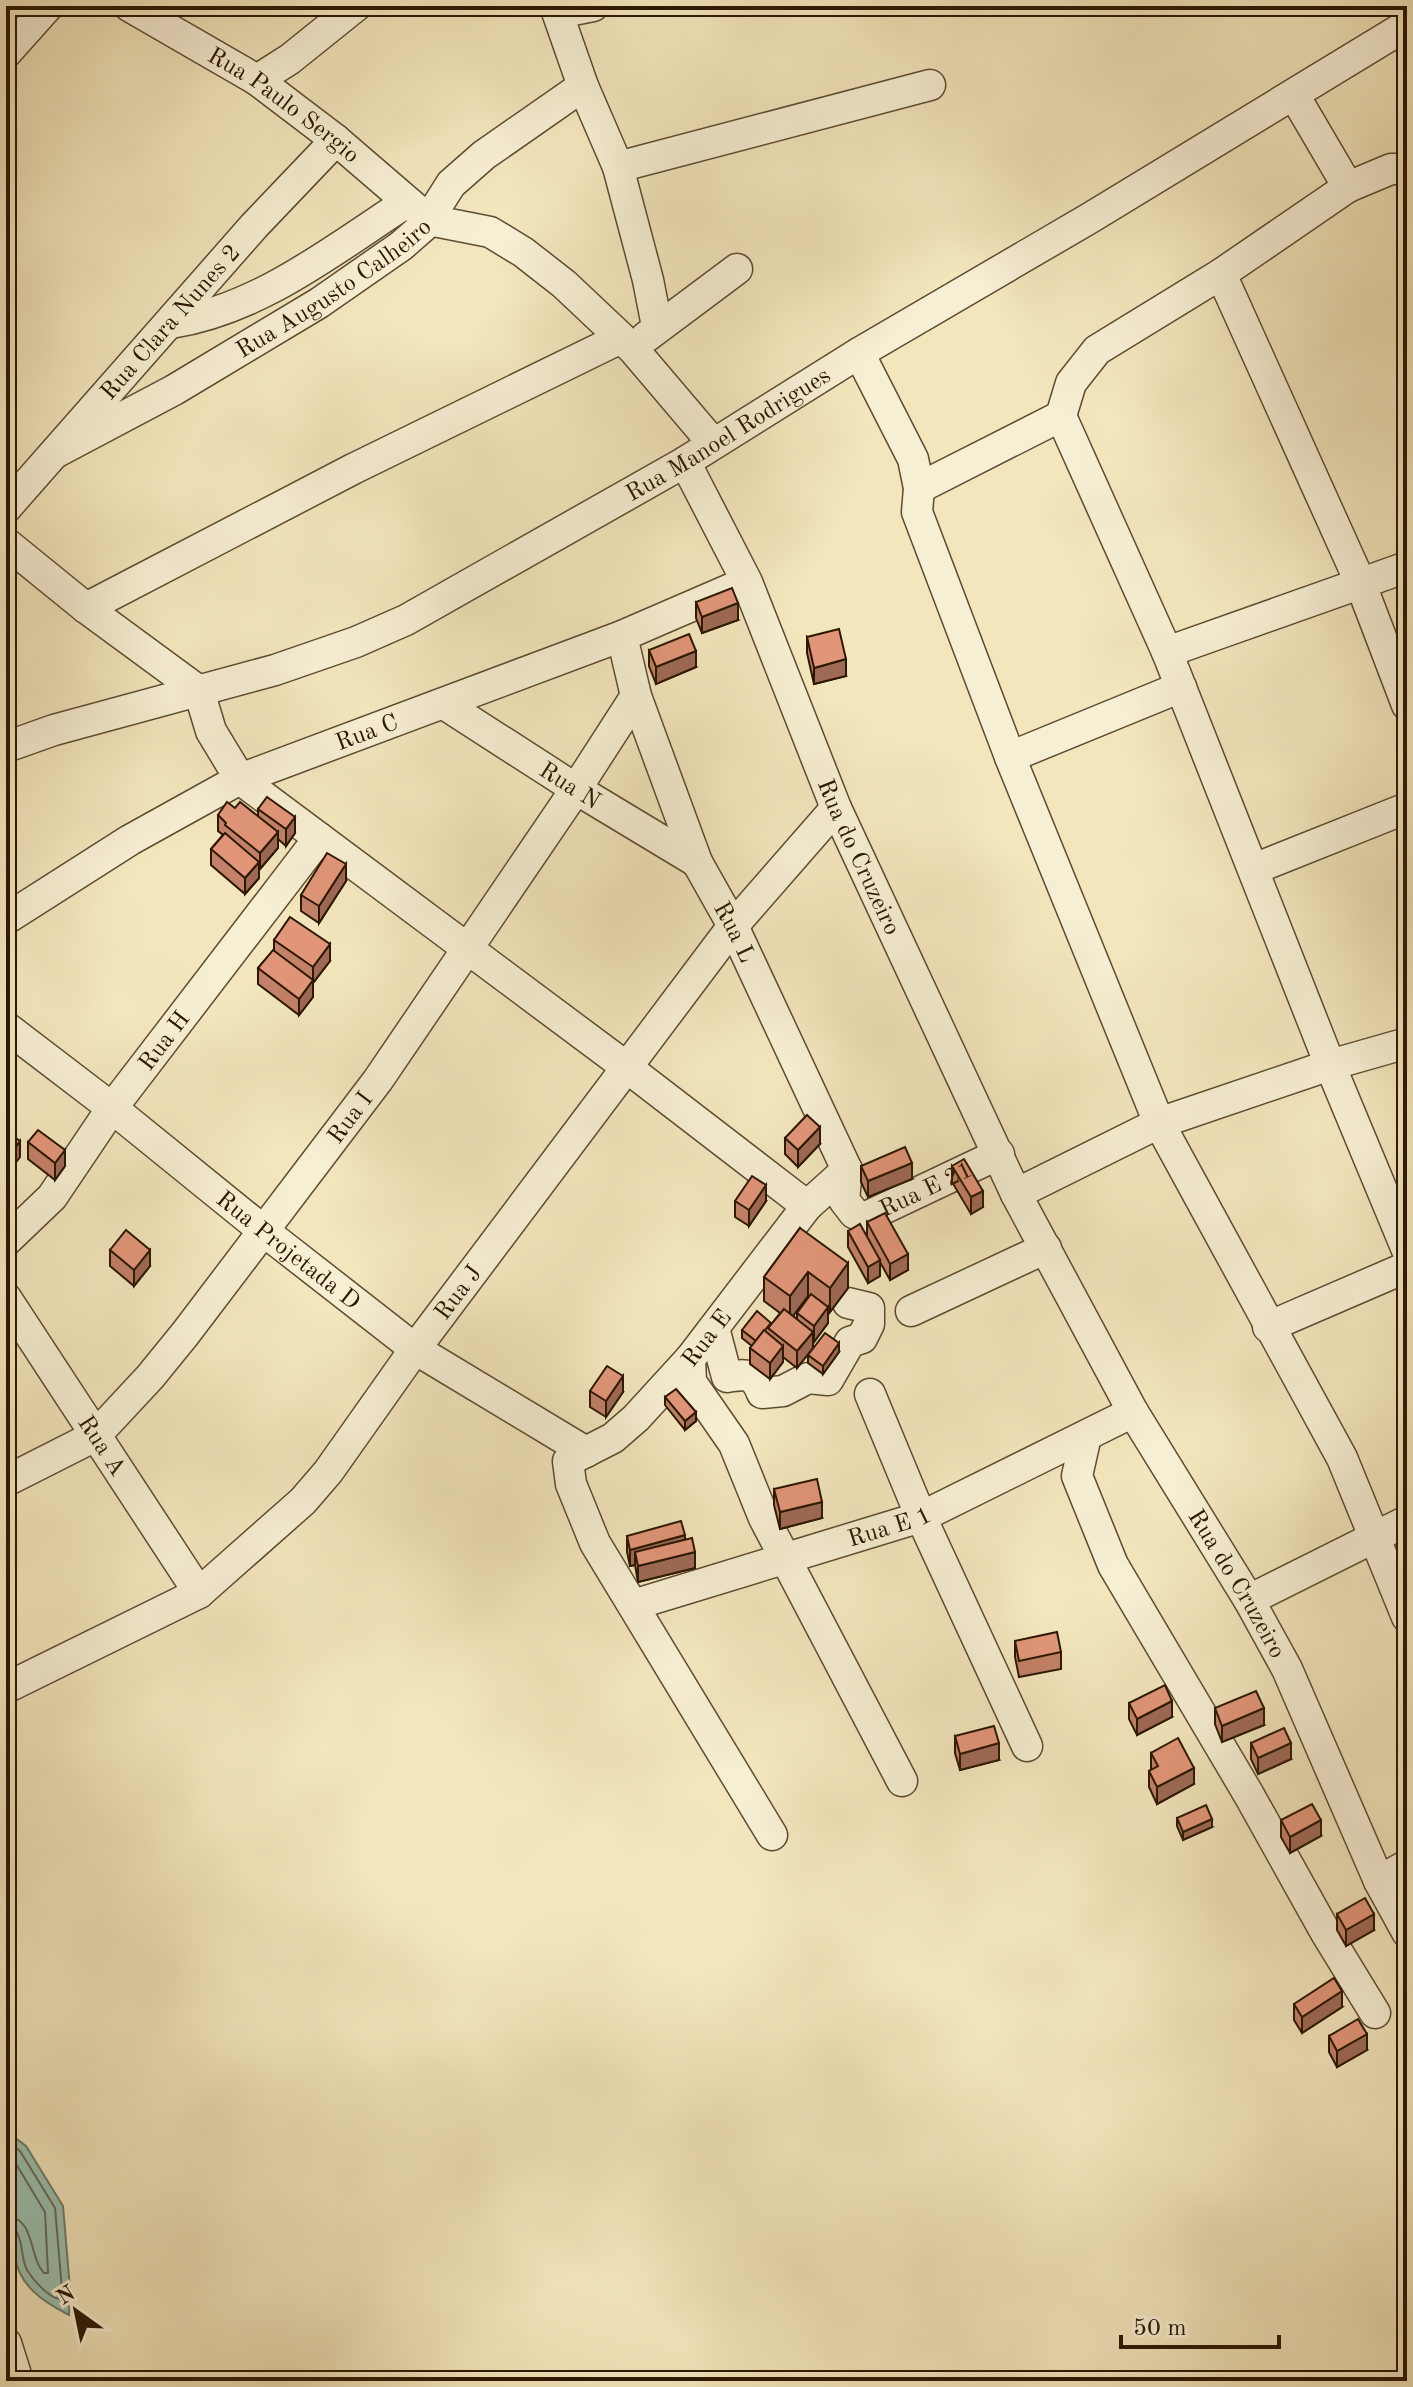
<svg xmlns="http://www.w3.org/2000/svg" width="1413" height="2387" font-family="'Old Standard TT',serif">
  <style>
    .water { fill: #9bc0b0; stroke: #6e7c6a; stroke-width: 2 }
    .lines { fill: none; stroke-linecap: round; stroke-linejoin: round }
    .shore { stroke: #636c59; stroke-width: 2 }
    .minor-casing { stroke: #5d4b31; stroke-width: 33 }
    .minor { stroke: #f7efd4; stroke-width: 30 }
    .wall { fill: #c28168; stroke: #2b1702; stroke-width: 2; fill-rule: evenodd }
    .shaded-wall { fill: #9e6955; stroke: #2b1702; stroke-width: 2 }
    .building { fill: #e29679; stroke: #2b1702; stroke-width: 2 }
    .labels { text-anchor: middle; stroke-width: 6; stroke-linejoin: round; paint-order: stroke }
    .street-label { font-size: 24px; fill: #2b1702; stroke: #f7efd4 }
  </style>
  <rect width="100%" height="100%" fill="#f3e6bd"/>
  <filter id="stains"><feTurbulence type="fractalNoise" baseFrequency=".0025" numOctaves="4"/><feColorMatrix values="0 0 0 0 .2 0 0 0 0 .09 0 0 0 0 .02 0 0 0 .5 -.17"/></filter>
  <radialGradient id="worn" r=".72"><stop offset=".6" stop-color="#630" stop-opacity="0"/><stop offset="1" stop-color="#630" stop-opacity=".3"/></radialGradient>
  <!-- water -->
  <path class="water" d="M 6,2131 L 26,2146 L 63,2206 L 70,2289 L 69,2315 C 50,2305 29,2293 20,2273 C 13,2259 14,2243 6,2229 Z"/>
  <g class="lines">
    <!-- shore -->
    <g class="shore">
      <path d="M 6,2141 L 20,2151 L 55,2208 L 62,2289 L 60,2299 C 49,2298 33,2280 27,2270 C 20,2256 24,2239 13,2227 L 6,2226"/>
      <path d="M 6,2153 L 13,2159 L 45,2212 L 48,2273 L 44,2273 C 28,2256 36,2218 6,2216"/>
    </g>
    <!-- minor casing -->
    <g class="minor-casing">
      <g id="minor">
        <path id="s1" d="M 129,6 L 257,80 L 336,140 L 429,220 L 490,232 L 523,252 L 564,284 L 633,349 L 712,442"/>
        <polyline points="555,6 583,86 618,167 648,280 657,326"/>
        <polyline points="558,13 593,6"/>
        <polyline points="6,53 48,6"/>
        <polyline points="257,80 290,59 356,6"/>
        <polyline points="1294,95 1348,187"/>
        <polyline points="618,167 930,85"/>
        <polyline points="1221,274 1360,582 1407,705"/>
        <path d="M 171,323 C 260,309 333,250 407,202"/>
        <polyline points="646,337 737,269"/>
        <polyline points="859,353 913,459 919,488 917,512 1010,757 1159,1123 1342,1458 1407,1617"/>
        <polyline points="1061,416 1167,652 1330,1065 1407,1250"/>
        <path id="s2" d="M 55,453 L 174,390 L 319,303 L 401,246 L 425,225 L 451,184 L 484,155 L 583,86"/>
        <path id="s3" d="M 685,462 L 747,582 L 836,808 L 1016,1194 L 1133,1412 L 1249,1600 L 1287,1669 L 1379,1881 L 1407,1932"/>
        <polyline points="919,488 1061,416 1071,383 1097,350 1221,274 1348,187 1391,169 1402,169 1407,172"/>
        <path id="s4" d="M 6,508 L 254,226 L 336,140"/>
        <polyline points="6,543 86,608 199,691"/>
        <polyline points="86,608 353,469 621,338"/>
        <path id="s5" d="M 622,636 L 636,696 L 697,862 L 733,926 L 847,1170"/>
        <polyline points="1167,652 1407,567"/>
        <polyline points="199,691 211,731 240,779 625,1066 807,1206"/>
        <path id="s6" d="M 444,704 L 576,789 L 697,862"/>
        <path id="s7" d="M 6,747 L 54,730 L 275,670 L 356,642 L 406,620 L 685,462 L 859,353 L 1090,218 L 1407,25"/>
        <polyline points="1010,757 1181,687"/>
        <polyline points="1254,869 1407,808"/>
        <path id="s8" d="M 6,919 L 130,840 L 240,779 L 622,636 L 733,588"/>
        <path id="s9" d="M 6,1027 L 112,1108 L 265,1232 L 415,1349 L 586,1452"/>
        <path id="s10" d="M 847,1170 L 844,1200 L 854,1213 L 864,1218 L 999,1154"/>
        <polyline points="1016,1194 1159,1123 1330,1065 1407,1043"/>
        <path id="s11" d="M 6,1241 L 52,1197 L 112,1108 L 319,838"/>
        <path id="s12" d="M 6,1298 L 199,1593"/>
        <polyline points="911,1311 1046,1248"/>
        <polyline points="1268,1327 1407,1267"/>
        <path d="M 714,1328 L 727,1377 C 747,1374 754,1373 762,1393 L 783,1391 L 808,1378 L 828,1380 L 850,1342 L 862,1338 L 869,1324 L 869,1308 L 848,1303"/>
        <polyline points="690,1359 691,1382 734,1444 764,1518 902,1781"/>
        <polyline points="870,1394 921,1517 1027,1746"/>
        <polyline points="1086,1436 1077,1476 1113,1565 1249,1795 1326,1933 1375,2013"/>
        <path id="s13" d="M 6,1481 L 95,1436 L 150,1377 L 185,1334 L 378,1080 L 576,789 L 636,696"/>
        <polyline points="1249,1600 1407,1521"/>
        <path id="s14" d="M 633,1605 L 921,1517 L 1133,1412"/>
        <path id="s15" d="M 6,1688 L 199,1593 L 303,1501 L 328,1472 L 415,1349 L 733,926 L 836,808"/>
        <path id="s16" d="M 772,1835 L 595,1543 L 571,1484 L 568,1461 L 613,1438 L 636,1418 L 690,1359 L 807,1206 L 847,1170"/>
        <polyline points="1379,1881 1407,1865"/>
        <polyline points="6,2343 18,2381"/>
      </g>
    </g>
    <!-- minor -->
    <use href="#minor" class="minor"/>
  </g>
  <!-- wall -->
  <g class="wall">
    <polygon points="696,602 738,620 702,633 696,618"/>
    <polygon points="807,637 846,676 814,684 807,653"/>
    <polygon points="649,650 696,667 656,684 649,666"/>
    <polygon points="258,809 295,833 286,846 278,839 278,848 260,869 259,868 259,878 245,894 211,865 211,849 223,835 218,831 218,815 258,816"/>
    <polygon points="346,881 319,923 301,911 301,895"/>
    <polygon points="274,940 330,961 313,983 313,997 299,1015 258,984 258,968 274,950"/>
    <polygon points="785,1138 820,1144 798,1167 785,1154"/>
    <polygon points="28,1142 65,1166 55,1180 28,1159"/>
    <polygon points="861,1166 912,1179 868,1197 861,1182"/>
    <polygon points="952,1166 983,1207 971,1214 952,1182"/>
    <polygon points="735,1201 766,1201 749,1226 735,1217"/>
    <polygon points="867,1222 908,1270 890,1280 880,1262 880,1276 868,1283 848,1247 848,1231 867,1236"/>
    <path d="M 800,1228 L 848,1288 L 830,1312 L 828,1311 L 828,1323 L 814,1342 L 813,1341 L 813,1348 L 797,1368 L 783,1357 L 783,1362 L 770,1379 L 750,1364 L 750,1348 L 752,1346 L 742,1338 L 742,1330 L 771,1325 L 780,1313 L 764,1301 L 764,1277 ZM 808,1296 L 809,1297 L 797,1313 L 797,1319 L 793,1316 Z"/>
    <polygon points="110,1250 150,1266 134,1286 110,1266"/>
    <polygon points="839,1352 823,1374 808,1363 808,1355"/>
    <polygon points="590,1391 623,1392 606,1417 590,1407"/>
    <polygon points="665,1397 696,1421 685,1430 665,1405"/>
    <polygon points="774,1489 822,1518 780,1529 774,1505"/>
    <polygon points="627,1536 685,1540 695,1568 638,1582 635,1565 630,1566 627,1552"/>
    <polygon points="1015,1641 1061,1652 1061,1669 1019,1677 1015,1657"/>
    <polygon points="1129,1703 1172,1717 1137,1735 1129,1719"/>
    <polygon points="1215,1708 1264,1725 1222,1742 1215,1724"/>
    <polygon points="955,1736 999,1760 960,1770 955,1753"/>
    <polygon points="1251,1743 1291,1759 1258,1774 1251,1759"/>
    <polygon points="1151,1753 1194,1784 1157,1804 1149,1787 1149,1771 1151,1770"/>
    <polygon points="1177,1818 1212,1827 1183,1840 1177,1826"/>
    <polygon points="1281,1820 1321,1836 1290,1853 1281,1837"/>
    <polygon points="1337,1914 1374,1930 1346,1946 1337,1930"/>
    <polygon points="1294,2004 1342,2007 1302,2033 1294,2020"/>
    <polygon points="1329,2036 1367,2050 1337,2067 1329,2052"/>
  </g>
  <!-- shaded-wall -->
  <g class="shaded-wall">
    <polygon points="738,603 738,620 702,633 702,617"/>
    <polygon points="696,651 696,667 656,684 656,667"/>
    <polygon points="846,659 846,676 814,684 814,668"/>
    <polygon points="295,817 295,833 286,846 286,829"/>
    <polygon points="278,832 278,848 260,869 260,853"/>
    <polygon points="259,862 259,878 245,894 245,878"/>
    <polygon points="346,864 346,881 319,923 319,906"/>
    <polygon points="330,944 330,961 313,983 313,967"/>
    <polygon points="313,980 313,997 299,1015 299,999"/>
    <polygon points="13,1105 13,1121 6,1131 6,1115"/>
    <polygon points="820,1127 820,1144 798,1167 798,1150"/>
    <polygon points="20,1141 20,1157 6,1176 6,1160"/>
    <polygon points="65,1150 65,1166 55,1180 55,1163"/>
    <polygon points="912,1163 912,1179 868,1197 868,1181"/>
    <polygon points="766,1185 766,1201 749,1226 749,1210"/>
    <polygon points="983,1191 983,1207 971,1214 971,1197"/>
    <polygon points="150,1250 150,1266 134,1286 134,1270"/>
    <polygon points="908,1254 908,1270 890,1280 890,1264"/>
    <polygon points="880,1260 880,1276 868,1283 868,1267"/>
    <polygon points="848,1263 848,1288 830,1312 830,1288"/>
    <polygon points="808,1272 808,1296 790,1320 790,1296"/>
    <polygon points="828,1307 828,1323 814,1342 814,1326"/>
    <polygon points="813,1332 813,1348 797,1368 797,1351"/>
    <polygon points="839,1343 839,1352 823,1374 823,1366"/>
    <polygon points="783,1346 783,1362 770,1379 770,1363"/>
    <polygon points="623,1376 623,1392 606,1417 606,1401"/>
    <polygon points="696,1412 696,1421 685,1430 685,1421"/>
    <polygon points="822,1502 822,1518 780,1529 780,1512"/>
    <polygon points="685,1535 685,1551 635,1552 635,1565 630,1566 630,1550"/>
    <polygon points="695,1552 695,1568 638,1582 638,1566"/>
    <polygon points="1172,1701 1172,1717 1137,1735 1137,1719"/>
    <polygon points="1264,1708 1264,1725 1222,1742 1222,1726"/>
    <polygon points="999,1743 999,1760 960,1770 960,1754"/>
    <polygon points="1291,1743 1291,1759 1258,1774 1258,1758"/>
    <polygon points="1194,1768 1194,1784 1157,1804 1157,1787"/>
    <polygon points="1212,1819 1212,1827 1183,1840 1183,1832"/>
    <polygon points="1321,1820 1321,1836 1290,1853 1290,1837"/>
    <polygon points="1374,1914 1374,1930 1346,1946 1346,1930"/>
    <polygon points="1342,1991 1342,2007 1302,2033 1302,2017"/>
    <polygon points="1367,2034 1367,2050 1337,2067 1337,2051"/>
  </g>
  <!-- building -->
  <g class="building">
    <polygon points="732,588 738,603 702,617 696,602"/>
    <polygon points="839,629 846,659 814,668 807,637"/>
    <polygon points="689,634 696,651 656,667 649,650"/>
    <polygon points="267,797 295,817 286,829 258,809"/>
    <polygon points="227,802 235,808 240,802 278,832 260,853 225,825 226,823 218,815"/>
    <polygon points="225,833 259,862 245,878 211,849"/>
    <polygon points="327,853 346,864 319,906 301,895"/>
    <polygon points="290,917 330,944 313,967 274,940"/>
    <polygon points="273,950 313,980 299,999 258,968"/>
    <polygon points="6,1100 13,1105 6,1115"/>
    <polygon points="807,1115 820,1127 798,1150 785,1138"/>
    <polygon points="38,1130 65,1150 55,1163 28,1142"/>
    <polygon points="6,1131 20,1141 6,1160"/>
    <polygon points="905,1147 912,1163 868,1181 861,1166"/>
    <polygon points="964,1159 983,1191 971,1197 952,1166"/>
    <polygon points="752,1176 766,1185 749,1210 735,1201"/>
    <polygon points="885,1213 908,1254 890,1264 867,1222"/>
    <polygon points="860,1224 880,1260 868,1267 848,1231"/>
    <polygon points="800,1228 848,1263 830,1288 808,1272 790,1296 764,1277"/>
    <polygon points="126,1230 150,1250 134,1270 110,1250"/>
    <polygon points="811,1294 828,1307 814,1326 797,1313"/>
    <polygon points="784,1309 813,1332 797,1351 768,1328"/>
    <polygon points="757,1311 771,1323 756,1341 742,1330"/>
    <polygon points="764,1330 783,1346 770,1363 750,1348"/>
    <polygon points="825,1333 839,1343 823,1366 808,1355"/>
    <polygon points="607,1366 623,1376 606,1401 590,1391"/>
    <polygon points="676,1389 696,1412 685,1421 665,1397"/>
    <polygon points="817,1479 822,1502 780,1512 774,1489"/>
    <polygon points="681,1521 685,1535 630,1550 627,1536"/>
    <polygon points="692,1538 695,1552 638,1566 635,1552"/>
    <polygon points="1057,1632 1061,1652 1019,1661 1015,1641"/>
    <polygon points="1165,1685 1172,1701 1137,1719 1129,1703"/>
    <polygon points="1256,1691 1264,1708 1222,1726 1215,1708"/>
    <polygon points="994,1726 999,1743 960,1754 955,1736"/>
    <polygon points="1284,1728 1291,1743 1258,1758 1251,1743"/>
    <polygon points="1178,1738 1194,1768 1157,1787 1149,1771 1158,1766 1151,1753"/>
    <polygon points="1312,1804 1321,1820 1290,1837 1281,1820"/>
    <polygon points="1206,1805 1212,1819 1183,1832 1177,1818"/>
    <polygon points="1365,1898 1374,1914 1346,1930 1337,1914"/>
    <polygon points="1334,1978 1342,1991 1302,2017 1294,2004"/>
    <polygon points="1358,2019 1367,2034 1337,2051 1329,2036"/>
  </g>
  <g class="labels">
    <!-- street labels -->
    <g class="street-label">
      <text dy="8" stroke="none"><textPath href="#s1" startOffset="184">Rua Paulo Sergio</textPath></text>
      <text dy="8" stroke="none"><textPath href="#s2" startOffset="324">Rua Augusto Calheiro</textPath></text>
      <text dy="8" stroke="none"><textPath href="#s4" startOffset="248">Rua Clara Nunes 2</textPath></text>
      <text dy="8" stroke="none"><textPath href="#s7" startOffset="792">Rua Manoel Rodrigues</textPath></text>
      <text dy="8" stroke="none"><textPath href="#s8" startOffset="408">Rua C</textPath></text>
      <text dy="8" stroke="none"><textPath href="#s6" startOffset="150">Rua N</textPath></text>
      <text dy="8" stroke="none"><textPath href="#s3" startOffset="432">Rua do Cruzeiro</textPath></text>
      <text dy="8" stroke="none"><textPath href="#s5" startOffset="318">Rua L</textPath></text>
      <text dy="8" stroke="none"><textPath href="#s11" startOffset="256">Rua H</textPath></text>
      <text dy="8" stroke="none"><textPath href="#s13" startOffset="508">Rua I</textPath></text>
      <text dy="8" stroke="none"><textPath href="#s10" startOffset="126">Rua E 21</textPath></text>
      <text dy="8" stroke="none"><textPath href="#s9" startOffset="360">Rua Projetada D</textPath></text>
      <text dy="8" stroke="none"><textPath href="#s15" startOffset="614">Rua J</textPath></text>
      <text dy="8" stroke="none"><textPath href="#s16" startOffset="616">Rua E</textPath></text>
      <text dy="8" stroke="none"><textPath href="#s12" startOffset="176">Rua A</textPath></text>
      <text dy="8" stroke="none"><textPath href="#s14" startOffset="268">Rua E 1</textPath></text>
      <text dy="8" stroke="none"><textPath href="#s3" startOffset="1252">Rua do Cruzeiro</textPath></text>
    </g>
  </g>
  <!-- margin -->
  <rect width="1413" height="2387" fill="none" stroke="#f3e6bd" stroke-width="32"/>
  <rect x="8" y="8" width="1397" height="2371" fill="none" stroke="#2b1702" stroke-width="4"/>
  <rect x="16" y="16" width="1381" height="2355" fill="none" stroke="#2b1702" stroke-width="2"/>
  <!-- north arrow -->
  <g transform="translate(76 2311) rotate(327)" stroke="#f7efd4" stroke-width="6" paint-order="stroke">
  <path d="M0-6L14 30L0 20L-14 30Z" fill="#2b1702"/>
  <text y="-12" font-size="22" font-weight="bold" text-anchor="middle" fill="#2b1702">N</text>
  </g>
  <!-- scale -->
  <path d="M1121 2335v12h158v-12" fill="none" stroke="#2b1702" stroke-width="4"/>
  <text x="1133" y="2335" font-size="24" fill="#2b1702" stroke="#f7efd4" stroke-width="6" paint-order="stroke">50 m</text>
  <rect width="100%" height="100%" filter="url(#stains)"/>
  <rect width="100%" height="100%" fill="url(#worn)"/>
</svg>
